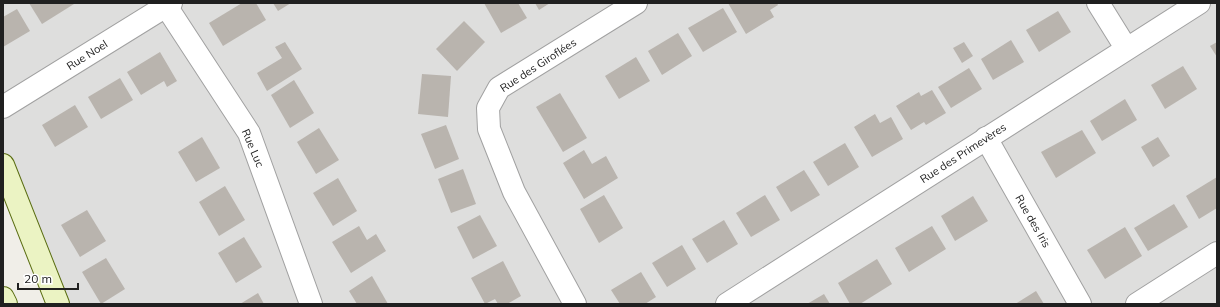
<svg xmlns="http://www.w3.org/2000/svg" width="1220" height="307" font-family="Mulish,sans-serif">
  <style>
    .residential { fill: #dededd }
    .building { fill: #b9b4ae }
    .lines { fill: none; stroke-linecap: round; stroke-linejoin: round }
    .street-casing { stroke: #a1a1a1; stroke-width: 24 }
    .secondary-casing { stroke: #5a6d12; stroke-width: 24 }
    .street { stroke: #fff; stroke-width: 22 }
    .secondary { stroke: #ebf3c3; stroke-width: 22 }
    .labels { text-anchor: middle; stroke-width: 3; stroke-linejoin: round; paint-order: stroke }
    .street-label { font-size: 11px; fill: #202020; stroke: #fff }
  </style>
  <rect width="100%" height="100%" fill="#f0eee8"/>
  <!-- residential -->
  <polygon class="residential" points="3,3 1217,3 1217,304 58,304 3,165"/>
  <!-- building -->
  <g class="building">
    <polygon points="29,3 73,3 74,4 42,24"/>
    <polygon points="242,3 256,3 266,20 223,46 209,23"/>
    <polygon points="273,3 291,3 278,11"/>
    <polygon points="484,3 518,3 527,18 501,33"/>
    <polygon points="535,3 550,3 539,10"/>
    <polygon points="728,3 777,3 778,5 770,10 774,17 746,34"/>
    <polygon points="723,8 737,32 703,52 688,28"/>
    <polygon points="17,9 30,31 3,47 3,17"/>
    <polygon points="1058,11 1071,32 1039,52 1026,30"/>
    <polygon points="464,21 485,42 457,71 436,49"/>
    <polygon points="678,33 692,56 662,75 648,51"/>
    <polygon points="1011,40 1024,62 993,80 981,59"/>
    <polygon points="285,42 302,69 267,91 257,73 282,58 275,47"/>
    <polygon points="964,42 973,56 962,63 953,48"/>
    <polygon points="1217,42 1217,57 1210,46"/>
    <polygon points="160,52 177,81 167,87 164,81 141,95 127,72"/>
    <polygon points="636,57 650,81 619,99 605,76"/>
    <polygon points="1183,66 1197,89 1165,109 1151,85"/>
    <polygon points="969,68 982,89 951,108 938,87"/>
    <polygon points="422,74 451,76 448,117 418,114"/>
    <polygon points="120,78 133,100 101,119 88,97"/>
    <polygon points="294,80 314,113 290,128 271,95"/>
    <polygon points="932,90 946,113 926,125 924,122 911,130 896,106 919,92 921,96"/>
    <polygon points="560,93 587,138 563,152 536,107"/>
    <polygon points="1125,99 1137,120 1102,141 1090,121"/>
    <polygon points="75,105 88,127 55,147 42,125"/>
    <polygon points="875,114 880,123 891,117 903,139 872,157 854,127"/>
    <polygon points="446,125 459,159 435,169 421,134"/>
    <polygon points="319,128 339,160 316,174 297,142"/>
    <polygon points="1082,130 1096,153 1056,178 1041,152"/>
    <polygon points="202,137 220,168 196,182 178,152"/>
    <polygon points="1158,137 1170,156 1153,167 1141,147"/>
    <polygon points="845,143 859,167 828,186 813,162"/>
    <polygon points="584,150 592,164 606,156 618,178 584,199 563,163"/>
    <polygon points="463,169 476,204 451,213 438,179"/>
    <polygon points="804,170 820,195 791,212 776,187"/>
    <polygon points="1217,177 1217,208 1199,219 1186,196"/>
    <polygon points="338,178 357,211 333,226 313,193"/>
    <polygon points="225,186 245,220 219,236 199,202"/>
    <polygon points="604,195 623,228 599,243 580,209"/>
    <polygon points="765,195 780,220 751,237 736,213"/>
    <polygon points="973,196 988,221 955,241 941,216"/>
    <polygon points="1174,204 1188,227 1148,251 1134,228"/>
    <polygon points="87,210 106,241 80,257 61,225"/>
    <polygon points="480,215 497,246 473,259 457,227"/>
    <polygon points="724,220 738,244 707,263 692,239"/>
    <polygon points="359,226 367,240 376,234 386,251 351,273 332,242"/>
    <polygon points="932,226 946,249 909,272 895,248"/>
    <polygon points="1125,227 1142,256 1105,279 1087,250"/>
    <polygon points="244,237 262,267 236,283 218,253"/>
    <polygon points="682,245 696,269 667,287 652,263"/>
    <polygon points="106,258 125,289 101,304 82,272"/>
    <polygon points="877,259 892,284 860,304 850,304 838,283"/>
    <polygon points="503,261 521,296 507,304 498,304 495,299 485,304 471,278"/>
    <polygon points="641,272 656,297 645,304 620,304 611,290"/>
    <polygon points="372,276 388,304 357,304 349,291"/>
    <polygon points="1036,291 1044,304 1015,304"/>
    <polygon points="258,293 264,304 240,304"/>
    <polygon points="824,294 830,304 807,304"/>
  </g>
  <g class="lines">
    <!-- street casing -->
    <g class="street-casing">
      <g id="street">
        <polyline points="1098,3 1126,48"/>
        <polyline points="166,6 249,133 311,304"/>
        <polyline points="3,107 171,3"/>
        <polyline points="986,138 1080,304"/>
        <polyline points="575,304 514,192 489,129 488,108 499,88 636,3"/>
        <polyline points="727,304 1199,3"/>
        <polyline points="1137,304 1217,253"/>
      </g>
    </g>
    <!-- secondary casing -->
    <g class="secondary-casing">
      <g id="secondary">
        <polyline points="3,165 58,304"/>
        <polyline points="3,298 6,304"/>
      </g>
    </g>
    <!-- street -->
    <use href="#street" class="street"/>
    <!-- secondary -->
    <use href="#secondary" class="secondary"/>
  </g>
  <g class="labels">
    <!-- street labels -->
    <g class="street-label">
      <text transform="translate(87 55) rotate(-32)" y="4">Rue Noel</text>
      <text transform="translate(538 65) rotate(-33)" y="4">Rue des Giroflées</text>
      <text transform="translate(253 148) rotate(67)" y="4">Rue Luc</text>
      <text transform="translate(963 153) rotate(-33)" y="4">Rue des Primevères</text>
      <text transform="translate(1033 221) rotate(60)" y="4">Rue des Iris</text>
    </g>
  </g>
  <!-- border -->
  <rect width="1220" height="307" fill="none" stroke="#202020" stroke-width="8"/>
  <!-- scale -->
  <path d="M18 283v6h60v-6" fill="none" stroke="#202020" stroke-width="2"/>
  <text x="24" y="283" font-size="12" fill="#202020" stroke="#ffffff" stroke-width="3" paint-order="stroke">20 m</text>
</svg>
